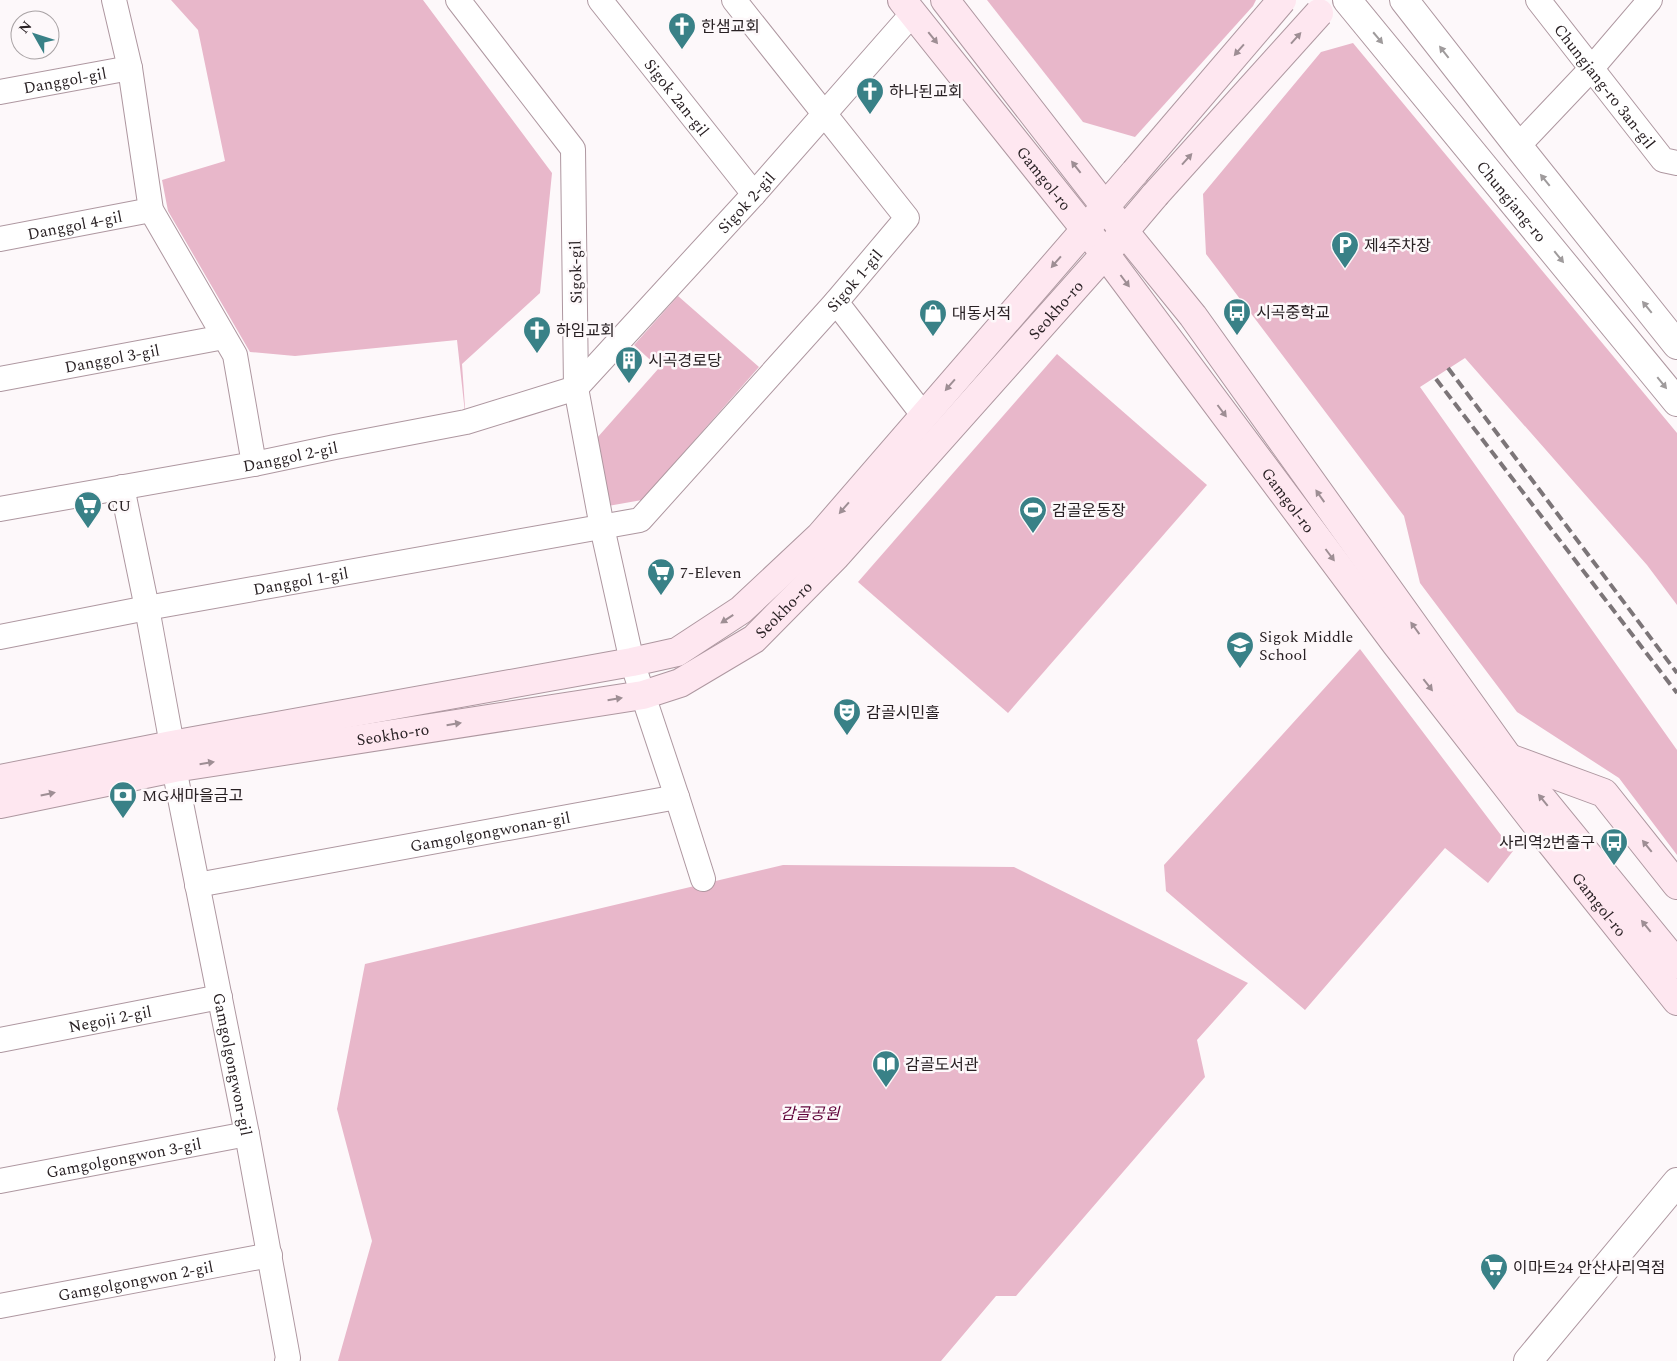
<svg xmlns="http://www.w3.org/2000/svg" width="1677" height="1361" font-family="Spectral,'Noto Sans KR',serif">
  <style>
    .green { fill: #e8b7ca }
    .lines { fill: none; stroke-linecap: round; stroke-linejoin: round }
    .minor-casing { stroke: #ae97a0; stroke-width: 26 }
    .tertiary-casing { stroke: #ae97a0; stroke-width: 30 }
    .secondary-casing { stroke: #ae97a0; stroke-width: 30 }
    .minor { stroke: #fff; stroke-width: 24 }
    .tertiary { stroke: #fff; stroke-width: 28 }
    .secondary { stroke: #fee7f0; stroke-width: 28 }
    .rail { stroke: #7c7578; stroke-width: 4; stroke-dasharray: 10 5; stroke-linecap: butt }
    .secondary-bridge-casing { stroke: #ae97a0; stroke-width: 30; stroke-linecap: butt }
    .secondary-bridge { stroke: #fee7f0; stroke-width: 28 }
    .oneway { fill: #9e8e94 }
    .oneway2 { fill: #9f9b9c }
    .labels { text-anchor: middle; stroke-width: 5; stroke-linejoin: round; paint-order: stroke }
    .poi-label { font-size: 16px; fill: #292124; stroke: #fdf8fa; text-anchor: start }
    .street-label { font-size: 16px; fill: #292124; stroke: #fdf8fa }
    .park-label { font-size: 16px; font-style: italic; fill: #5f0238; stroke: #fdf8fa }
  </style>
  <rect width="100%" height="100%" fill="#fdf8fa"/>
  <!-- green -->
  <g class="green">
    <polygon points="171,0 423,0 552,173 540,293 462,364 466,422 457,340 295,356 250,352 168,211 162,180 225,161 198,30"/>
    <polygon points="987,0 1256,0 1253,6 1135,137 1083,122"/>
    <polygon points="1353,43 1677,433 1677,605 1647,565 1465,358 1420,387 1677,750 1677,855 1619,778 1517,712 1420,583 1404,516 1206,254 1203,194 1321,52"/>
    <polygon points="678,296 759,367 642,500 608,506 597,438 659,368 634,345"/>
    <polygon points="1057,354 1207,485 1008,713 858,582"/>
    <polygon points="1360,649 1513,851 1488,883 1445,848 1305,1010 1166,891 1164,865"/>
    <polygon points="783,865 1014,867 1248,983 1197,1040 1205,1077 1016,1296 996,1296 941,1361 338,1361 372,1241 337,1109 365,964"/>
  </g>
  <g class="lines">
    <!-- minor casing -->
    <g class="minor-casing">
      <g id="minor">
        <polyline points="114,0 130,68 151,210 235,355 254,464"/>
        <path id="s1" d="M 600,0 L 754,194"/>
        <path id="s2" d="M 1538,0 L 1663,160 L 1677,163"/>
        <path id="s3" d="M 0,92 L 130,68"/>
        <polyline points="1518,146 1591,69 1650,0"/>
        <path id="s4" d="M 0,239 L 151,210"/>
        <polyline points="836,302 924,416"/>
        <path id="s5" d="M 0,379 L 224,337"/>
        <polyline points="122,487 147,608 172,745"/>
        <path id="s6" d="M 0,509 L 254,464 L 335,447 L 466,422 L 576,388 L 754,194 L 913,13"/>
        <path id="s7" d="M 0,637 L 147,608 L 640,520 L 836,302 L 907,218 L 734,0"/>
        <path id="s8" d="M 174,768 L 247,1134 L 288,1358 L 287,1361"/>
        <polyline points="677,797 703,879"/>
        <path id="s9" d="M 197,885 L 677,797 L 632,662 L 602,527 L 576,388 L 573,149 L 458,0"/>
        <path id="s10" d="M 0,1040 L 220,997"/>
        <path id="s11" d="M 0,1181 L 247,1134"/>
        <path id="s12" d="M 0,1306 L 270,1255"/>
      </g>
    </g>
    <!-- tertiary casing -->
    <g class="tertiary-casing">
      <g id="tertiary">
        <path id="s13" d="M 1347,0 L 1677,402"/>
        <polyline points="1404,0 1518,146 1677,345"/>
        <polyline points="1528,1361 1677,1182"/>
      </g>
    </g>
    <!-- secondary casing -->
    <g class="secondary-casing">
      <g id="secondary">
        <path id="s14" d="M 902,0 L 1105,254 L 1396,644 L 1551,843 L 1677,1001"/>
        <polyline points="945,0 1124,231 1193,316 1508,757 1677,964"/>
        <polyline points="1509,758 1604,793 1677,885"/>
        <polyline points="0,779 172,745 632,662 677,652 741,610 820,536 1135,172"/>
        <path id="s15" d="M 0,804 L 174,768 L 643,695 L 680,683 L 754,639 L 835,557 L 1105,254 L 1155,195"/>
      </g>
    </g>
    <!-- minor -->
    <use href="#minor" class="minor"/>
    <!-- tertiary -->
    <use href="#tertiary" class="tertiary"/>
    <!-- secondary -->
    <use href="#secondary" class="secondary"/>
    <!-- rail -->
    <g class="rail">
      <polyline points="1448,368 1677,673"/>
      <polyline points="1436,379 1677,693"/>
    </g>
    <!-- secondary-bridge casing -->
    <g class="secondary-bridge-casing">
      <g id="secondary-bridge">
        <polyline points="1135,172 1282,0"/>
        <polyline points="1155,195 1319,13"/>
      </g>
    </g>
    <!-- secondary-bridge -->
    <use href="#secondary-bridge" class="secondary-bridge"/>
  </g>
  <!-- one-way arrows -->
  <defs><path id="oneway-solid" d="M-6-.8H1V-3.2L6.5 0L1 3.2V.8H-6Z" transform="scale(1.25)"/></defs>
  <g class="oneway">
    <use href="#oneway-solid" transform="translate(933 38) rotate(51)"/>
    <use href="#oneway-solid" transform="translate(1296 38) rotate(-48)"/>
    <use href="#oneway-solid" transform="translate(1239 50) rotate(131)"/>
    <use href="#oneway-solid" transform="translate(1187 159) rotate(-48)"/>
    <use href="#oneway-solid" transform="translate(1076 167) rotate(-128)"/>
    <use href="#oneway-solid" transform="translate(1056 262) rotate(131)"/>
    <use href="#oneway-solid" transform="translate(1125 281) rotate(53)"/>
    <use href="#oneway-solid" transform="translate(950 385) rotate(131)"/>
    <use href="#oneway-solid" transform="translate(1222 411) rotate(53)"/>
    <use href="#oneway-solid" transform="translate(1320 496) rotate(-125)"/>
    <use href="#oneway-solid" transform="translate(844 508) rotate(131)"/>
    <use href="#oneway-solid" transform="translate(1330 555) rotate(53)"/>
    <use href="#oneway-solid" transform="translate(727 619) rotate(147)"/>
    <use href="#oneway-solid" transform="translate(1415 628) rotate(-126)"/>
    <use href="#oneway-solid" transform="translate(1428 685) rotate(52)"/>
    <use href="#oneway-solid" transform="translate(615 699) rotate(-9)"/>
    <use href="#oneway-solid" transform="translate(454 724) rotate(-9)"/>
    <use href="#oneway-solid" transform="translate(207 763) rotate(-9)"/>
    <use href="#oneway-solid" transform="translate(48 794) rotate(-12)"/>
    <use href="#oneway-solid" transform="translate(1543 800) rotate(-129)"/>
    <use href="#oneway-solid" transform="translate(1647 846) rotate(-129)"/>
    <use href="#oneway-solid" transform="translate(1646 926) rotate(-129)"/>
  </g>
  <g class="oneway2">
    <use href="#oneway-solid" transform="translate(1378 38) rotate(50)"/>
    <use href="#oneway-solid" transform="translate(1444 52) rotate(-128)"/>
    <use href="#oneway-solid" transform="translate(1545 180) rotate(-129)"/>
    <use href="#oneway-solid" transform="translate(1559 257) rotate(51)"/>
    <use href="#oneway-solid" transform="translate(1647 307) rotate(-129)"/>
    <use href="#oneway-solid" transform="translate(1662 383) rotate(51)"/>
  </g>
  <!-- icons -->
  <defs>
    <g id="church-pin" transform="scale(1.4375)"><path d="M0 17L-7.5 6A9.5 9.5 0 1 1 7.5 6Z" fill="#398187" stroke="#fdf8fa"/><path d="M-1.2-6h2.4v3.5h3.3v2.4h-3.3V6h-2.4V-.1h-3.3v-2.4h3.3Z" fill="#fff"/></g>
    <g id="parking-pin" transform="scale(1.4375)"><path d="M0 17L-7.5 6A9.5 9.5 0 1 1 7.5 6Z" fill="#398187" stroke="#fdf8fa"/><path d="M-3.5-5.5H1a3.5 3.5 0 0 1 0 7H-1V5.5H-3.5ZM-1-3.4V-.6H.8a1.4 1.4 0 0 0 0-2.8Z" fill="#fff"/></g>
    <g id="bus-pin" transform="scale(1.4375)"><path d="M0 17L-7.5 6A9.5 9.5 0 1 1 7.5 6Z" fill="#398187" stroke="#fdf8fa"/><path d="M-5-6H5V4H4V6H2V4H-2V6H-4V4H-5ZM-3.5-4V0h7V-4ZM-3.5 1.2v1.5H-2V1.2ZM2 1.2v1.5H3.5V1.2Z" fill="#fff"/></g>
    <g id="shop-pin" transform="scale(1.4375)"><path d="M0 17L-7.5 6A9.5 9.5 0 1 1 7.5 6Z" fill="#398187" stroke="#fdf8fa"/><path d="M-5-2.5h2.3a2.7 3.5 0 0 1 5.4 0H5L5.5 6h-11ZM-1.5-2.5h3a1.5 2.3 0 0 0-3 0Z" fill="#fff"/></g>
    <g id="building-pin" transform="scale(1.4375)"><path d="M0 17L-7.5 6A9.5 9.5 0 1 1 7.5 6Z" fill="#398187" stroke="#fdf8fa"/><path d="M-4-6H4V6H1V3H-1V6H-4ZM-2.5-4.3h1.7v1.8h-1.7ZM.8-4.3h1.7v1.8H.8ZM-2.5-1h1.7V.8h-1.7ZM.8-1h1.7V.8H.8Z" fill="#fff"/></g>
    <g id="supermarket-pin" transform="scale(1.4375)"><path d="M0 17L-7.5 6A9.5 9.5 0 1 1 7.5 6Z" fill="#398187" stroke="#fdf8fa"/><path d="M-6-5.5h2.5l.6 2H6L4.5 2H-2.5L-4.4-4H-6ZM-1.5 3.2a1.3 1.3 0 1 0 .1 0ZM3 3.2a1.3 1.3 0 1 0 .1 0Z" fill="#fff"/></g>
    <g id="stadium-pin" transform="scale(1.4375)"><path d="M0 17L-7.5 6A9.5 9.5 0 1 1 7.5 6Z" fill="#398187" stroke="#fdf8fa"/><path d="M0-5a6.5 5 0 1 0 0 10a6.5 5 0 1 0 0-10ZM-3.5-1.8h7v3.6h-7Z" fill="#fff"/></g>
    <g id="school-pin" transform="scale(1.4375)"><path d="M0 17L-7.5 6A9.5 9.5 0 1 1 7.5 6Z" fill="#398187" stroke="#fdf8fa"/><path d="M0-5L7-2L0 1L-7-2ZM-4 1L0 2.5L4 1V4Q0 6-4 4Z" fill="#fff"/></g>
    <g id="theatre-pin" transform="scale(1.4375)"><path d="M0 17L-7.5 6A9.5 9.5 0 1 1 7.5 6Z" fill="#398187" stroke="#fdf8fa"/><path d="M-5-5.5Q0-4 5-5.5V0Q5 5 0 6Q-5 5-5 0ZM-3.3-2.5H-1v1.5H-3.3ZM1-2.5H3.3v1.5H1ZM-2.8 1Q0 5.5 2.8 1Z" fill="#fff"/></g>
    <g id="bank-pin" transform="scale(1.4375)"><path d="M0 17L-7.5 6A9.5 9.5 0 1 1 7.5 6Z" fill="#398187" stroke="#fdf8fa"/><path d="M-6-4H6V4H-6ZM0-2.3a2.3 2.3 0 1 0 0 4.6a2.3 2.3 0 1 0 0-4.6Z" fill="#fff"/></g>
    <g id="library-pin" transform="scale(1.4375)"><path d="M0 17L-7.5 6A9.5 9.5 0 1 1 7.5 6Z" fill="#398187" stroke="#fdf8fa"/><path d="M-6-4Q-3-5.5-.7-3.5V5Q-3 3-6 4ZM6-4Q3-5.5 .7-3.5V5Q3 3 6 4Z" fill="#fff"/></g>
  </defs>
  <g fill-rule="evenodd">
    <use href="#church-pin" x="682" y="26"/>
    <use href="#church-pin" x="870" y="91"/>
    <use href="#parking-pin" x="1345" y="245"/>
    <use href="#bus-pin" x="1237" y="312"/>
    <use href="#shop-pin" x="933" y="313"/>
    <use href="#church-pin" x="537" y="330"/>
    <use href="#building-pin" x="629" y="360"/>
    <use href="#supermarket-pin" x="88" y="505"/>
    <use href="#stadium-pin" x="1033" y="510"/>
    <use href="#supermarket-pin" x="661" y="572"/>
    <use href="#school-pin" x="1240" y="645"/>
    <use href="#theatre-pin" x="847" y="712"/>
    <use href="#bank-pin" x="123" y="795"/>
    <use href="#bus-pin" x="1614" y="842"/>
    <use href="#library-pin" x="886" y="1064"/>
    <use href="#supermarket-pin" x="1494" y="1267"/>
  </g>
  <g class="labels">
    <!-- poi labels -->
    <g class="poi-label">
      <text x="701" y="32">한샘교회</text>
      <text x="889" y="97">하나된교회</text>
      <text x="1364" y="251">제4주차장</text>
      <text x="1256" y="318">시곡중학교</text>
      <text x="952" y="319">대동서적</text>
      <text x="556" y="336">하임교회</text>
      <text x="648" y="366">시곡경로당</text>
      <text x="107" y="511">CU</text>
      <text x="1052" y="516">감골운동장</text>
      <text x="680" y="578">7-Eleven</text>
      <text x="1259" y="642">Sigok Middle<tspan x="1259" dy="18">School</tspan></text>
      <text x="866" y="718">감골시민홀</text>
      <text x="142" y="801">MG새마을금고</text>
      <text x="1595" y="848" text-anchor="end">사리역2번출구</text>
      <text x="905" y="1070">감골도서관</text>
      <text x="1513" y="1273">이마트24 안산사리역점</text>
    </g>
    <!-- street labels -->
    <g class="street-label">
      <text dy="6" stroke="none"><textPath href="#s3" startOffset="66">Danggol-gil</textPath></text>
      <text dy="6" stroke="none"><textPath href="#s2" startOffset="109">Chungjang-ro 3an-gil</textPath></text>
      <text dy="6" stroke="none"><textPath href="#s1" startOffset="124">Sigok 2an-gil</textPath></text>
      <text dy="6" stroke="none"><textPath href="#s14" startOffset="228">Gamgol-ro</textPath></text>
      <text dy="6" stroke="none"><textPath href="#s13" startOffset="260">Chungjang-ro</textPath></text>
      <text dy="6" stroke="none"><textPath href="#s6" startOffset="841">Sigok 2-gil</textPath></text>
      <text dy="6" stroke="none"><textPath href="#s4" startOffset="76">Danggol 4-gil</textPath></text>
      <text transform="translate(575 272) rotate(-91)" y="6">Sigok-gil</text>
      <text dy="6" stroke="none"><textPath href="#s7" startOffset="972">Sigok 1-gil</textPath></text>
      <text dy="6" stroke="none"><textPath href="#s15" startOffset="1224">Seokho-ro</textPath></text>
      <text dy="6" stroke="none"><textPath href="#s5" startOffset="114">Danggol 3-gil</textPath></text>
      <text dy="6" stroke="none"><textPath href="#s6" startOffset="295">Danggol 2-gil</textPath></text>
      <text dy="6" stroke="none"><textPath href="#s14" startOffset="632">Gamgol-ro</textPath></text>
      <text dy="6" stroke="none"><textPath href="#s7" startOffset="306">Danggol 1-gil</textPath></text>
      <text dy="6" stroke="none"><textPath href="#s15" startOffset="819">Seokho-ro</textPath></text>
      <text dy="6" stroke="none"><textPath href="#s15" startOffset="399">Seokho-ro</textPath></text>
      <text dy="6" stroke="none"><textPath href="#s9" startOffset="298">Gamgolgongwonan-gil</textPath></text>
      <text dy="6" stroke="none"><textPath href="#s14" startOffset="1142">Gamgol-ro</textPath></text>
      <text dy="6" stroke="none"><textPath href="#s10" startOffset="112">Negoji 2-gil</textPath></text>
      <text dy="6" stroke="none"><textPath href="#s8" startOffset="302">Gamgolgongwon-gil</textPath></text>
      <text dy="6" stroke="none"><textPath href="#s11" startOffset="126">Gamgolgongwon 3-gil</textPath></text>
      <text dy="6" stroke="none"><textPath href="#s12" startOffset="138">Gamgolgongwon 2-gil</textPath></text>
    </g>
    <!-- park labels -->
    <g class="park-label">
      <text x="810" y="1119">감골공원</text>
    </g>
  </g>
  <!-- north arrow -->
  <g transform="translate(35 35) rotate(309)"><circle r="24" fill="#fdf8fa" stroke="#a8a2a4"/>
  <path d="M0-4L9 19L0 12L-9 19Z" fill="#398187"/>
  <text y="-8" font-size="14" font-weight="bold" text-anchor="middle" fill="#292124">N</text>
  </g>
</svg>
